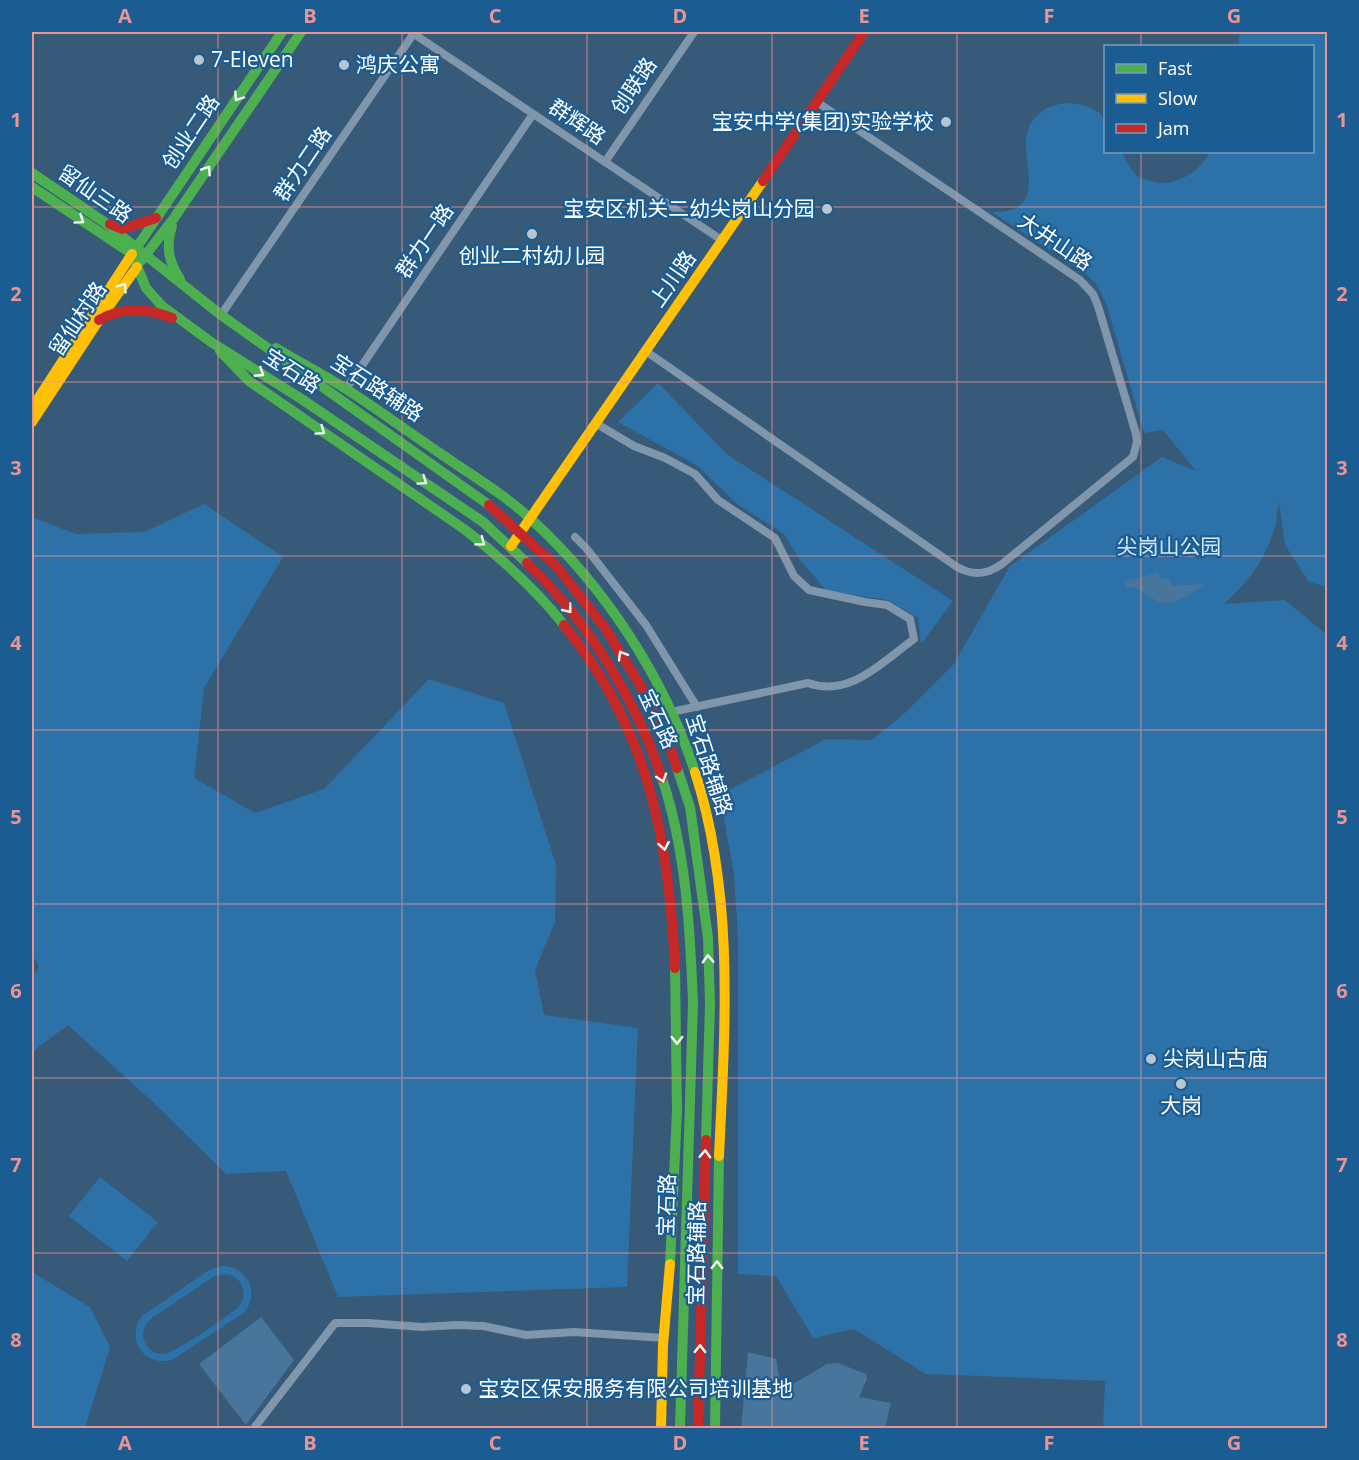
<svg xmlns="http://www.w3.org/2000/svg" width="1359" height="1460" font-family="'Open Sans','Noto Sans SC',sans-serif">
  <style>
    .green { fill: #2c72a8; fill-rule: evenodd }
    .water { fill: #48759b }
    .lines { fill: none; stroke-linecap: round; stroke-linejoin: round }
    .street { stroke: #7f96ab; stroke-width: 8 }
    .fast { stroke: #4caf50; stroke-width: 10 }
    .slow { stroke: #ffc107; stroke-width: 10 }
    .jam { stroke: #c62828; stroke-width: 10 }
    .oneway { stroke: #f6fbf6 }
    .grid { fill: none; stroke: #ea9494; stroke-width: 1.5; stroke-opacity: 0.55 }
    .poi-dot { fill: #b9c5d0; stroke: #1b5d93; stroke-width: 2 }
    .labels { text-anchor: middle; stroke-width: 4.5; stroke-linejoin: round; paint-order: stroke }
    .poi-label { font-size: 21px; fill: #fff; stroke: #1b5d93; text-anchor: start }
    .street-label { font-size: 21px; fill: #fff; stroke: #1b5d93 }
    .park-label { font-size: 21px; fill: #d2e9fa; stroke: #1b5d93 }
    .neatline { fill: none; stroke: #ea9494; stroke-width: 2 }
    .grid-label { font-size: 20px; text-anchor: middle; font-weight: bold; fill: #ea9494 }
  </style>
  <rect width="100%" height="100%" fill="#365a78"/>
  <!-- green -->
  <g class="green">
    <path d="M 1240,32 L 1327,32 L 1327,587 L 1309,582 L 1285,545 L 1279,503 C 1277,511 1277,521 1274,530 C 1265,561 1247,583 1224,604 L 1285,600 L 1327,635 L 1327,1428 L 1103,1428 L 1105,1381 L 926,1374 L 854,1329 L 813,1338 L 776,1276 L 738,1274 L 738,935 L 734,875 L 720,795 L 826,739 L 872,740 L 906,712 L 954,664 L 1010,566 L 1162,457 L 1196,471 L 1163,430 L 1144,433 L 1106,303 L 1096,284 L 1085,273 L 992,212 C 1046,213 1024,170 1026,139 C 1029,104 1073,94 1098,112 C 1110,121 1105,139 1106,152 L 1122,152 C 1126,160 1130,169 1137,176 C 1141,179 1146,180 1150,181 C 1175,188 1199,173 1210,152 L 1312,152 L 1312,46 L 1238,46 Z"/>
    <polygon points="658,383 728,455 953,601 921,644 918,618 888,600 827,591 799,559 784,534 737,504 698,466 618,422"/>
    <polygon points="204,504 283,557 204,688 194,778 255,813 324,789 429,679 504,703 556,865 555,922 535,970 544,1015 638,1028 627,1287 338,1297 286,1171 226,1174 155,1104 68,1025 32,1052 32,977 39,967 32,953 32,517 76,534 144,532"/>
    <polygon points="100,1177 158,1222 127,1261 69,1216"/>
    <path d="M 221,1266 C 247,1266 260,1291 245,1312 L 172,1360 C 144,1367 125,1339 142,1316 L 209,1270 ZM 227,1274 C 243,1278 248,1293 239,1307 C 228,1316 175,1353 164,1354 C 151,1355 144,1345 143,1334 L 145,1325 L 152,1318 L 213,1277 Z"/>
    <polygon points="32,1272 90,1307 110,1347 85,1428 32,1428"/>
  </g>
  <!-- water -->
  <g class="water">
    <path d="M 1158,573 L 1161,579 L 1169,578 L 1172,586 C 1185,584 1194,586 1207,583 C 1191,593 1170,612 1152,598 C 1143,592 1137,586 1126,587 L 1124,581 Z"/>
    <polygon points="261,1317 294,1360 246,1425 199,1364"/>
    <polygon points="748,1352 776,1359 780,1381 793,1384 827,1364 838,1363 866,1374 867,1379 859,1397 891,1403 885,1428 741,1428"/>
  </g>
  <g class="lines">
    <!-- street -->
    <g class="street">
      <polyline points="411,32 723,241"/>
      <polyline points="605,162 694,32"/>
      <polyline points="221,315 414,33"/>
      <path d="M 647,352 L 957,567 C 973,576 987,575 1002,564 L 1133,457 L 1137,442 L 1136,434 L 1098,306 L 1093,294 L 1080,280 L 817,102"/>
      <polyline points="346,389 533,114"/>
      <path d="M 597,424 L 634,446 L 665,458 L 695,474 L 718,500 L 775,538 L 794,576 L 809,590 L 865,602 L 887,605 L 910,619 L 914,639 C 882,662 850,698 808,683 L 671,712"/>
      <polyline points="575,537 586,548 646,625 697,707"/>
      <polyline points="254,1428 335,1323 368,1323 422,1327 457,1325 483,1326 526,1335 574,1332 664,1338"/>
    </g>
    <!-- fast -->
    <g class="fast">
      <polyline points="32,173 104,222 221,315 489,505"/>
      <polyline points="32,187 132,254"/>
      <path d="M 172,226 C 166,246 168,261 180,279"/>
      <polyline points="133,253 282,32"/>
      <polyline points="132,254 146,288 162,306 211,342 303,400 483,522 527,563"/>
      <polyline points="141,261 174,218 301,32"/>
      <path d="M 276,348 C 299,362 324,375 346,389 C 379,410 411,434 444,456 C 473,476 505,495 532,520 C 605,587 664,677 695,772"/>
      <path d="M 220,351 L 249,381 L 464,529 C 501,558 535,588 564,625"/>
      <polyline points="677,768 690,807 708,938 710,1003 706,1140"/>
      <path d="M 662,778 C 686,850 690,927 693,1003 L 680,1428"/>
      <polyline points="670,1264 677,1110 675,968"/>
      <polyline points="715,1428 719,1156"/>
    </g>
    <!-- slow -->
    <g class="slow">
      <polyline points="32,408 132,254"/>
      <polyline points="32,422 99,320 137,267"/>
      <polyline points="511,546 763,181"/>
      <path d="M 695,772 C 735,896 725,1028 719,1156"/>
      <polyline points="661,1428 663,1345 670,1264"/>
    </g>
    <!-- jam -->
    <g class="jam">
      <polyline points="763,181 864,32"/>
      <polyline points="110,224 122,229 156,218"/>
      <path d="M 99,320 C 124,306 146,308 172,318"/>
      <polyline points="489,505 557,567 605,628 640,685 669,745 677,768"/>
      <path d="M 527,563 C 588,621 636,699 662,778"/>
      <path d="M 564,625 C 648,729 669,837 675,968"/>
      <polyline points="698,1428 706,1140"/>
    </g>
  </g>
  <!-- one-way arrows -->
  <defs><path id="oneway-chevron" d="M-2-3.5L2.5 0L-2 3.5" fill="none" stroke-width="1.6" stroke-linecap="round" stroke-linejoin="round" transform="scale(1.5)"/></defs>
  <g class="oneway">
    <use href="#oneway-chevron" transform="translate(238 97) rotate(124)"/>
    <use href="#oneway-chevron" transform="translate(207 170) rotate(-56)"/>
    <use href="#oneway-chevron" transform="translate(80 220) rotate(34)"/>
    <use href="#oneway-chevron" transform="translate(123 287) rotate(-54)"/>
    <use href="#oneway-chevron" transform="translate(260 373) rotate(33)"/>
    <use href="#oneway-chevron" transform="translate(321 431) rotate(35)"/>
    <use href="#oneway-chevron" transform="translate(423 481) rotate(34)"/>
    <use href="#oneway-chevron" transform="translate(481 542) rotate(37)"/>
    <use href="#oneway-chevron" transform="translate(568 609) rotate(51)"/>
    <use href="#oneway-chevron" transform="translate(622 655) rotate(-121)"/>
    <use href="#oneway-chevron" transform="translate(662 778) rotate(72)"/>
    <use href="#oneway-chevron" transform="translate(664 846) rotate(80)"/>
    <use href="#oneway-chevron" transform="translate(708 959) rotate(-92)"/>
    <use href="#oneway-chevron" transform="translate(677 1040) rotate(90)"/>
    <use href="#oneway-chevron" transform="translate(705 1154) rotate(-88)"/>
    <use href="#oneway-chevron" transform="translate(717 1265) rotate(-89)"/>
    <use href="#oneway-chevron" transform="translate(700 1349) rotate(-89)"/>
  </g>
  <!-- grid -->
  <path class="grid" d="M 218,32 L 218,1428M 402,32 L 402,1428M 587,32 L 587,1428M 772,32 L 772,1428M 957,32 L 957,1428M 1141,32 L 1141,46M 1141,152 L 1141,1428M 32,207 L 1328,207M 32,382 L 1328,382M 32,556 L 1328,556M 32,730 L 1328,730M 32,904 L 1328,904M 32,1078 L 1328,1078M 32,1253 L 1328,1253"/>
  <!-- markers -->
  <g class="poi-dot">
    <circle cx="199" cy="60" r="6"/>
    <circle cx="344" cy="65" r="6"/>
    <circle cx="946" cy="122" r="6"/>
    <circle cx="827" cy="209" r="6"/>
    <circle cx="532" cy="234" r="6"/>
    <circle cx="1151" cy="1059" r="6"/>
    <circle cx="1181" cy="1084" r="6"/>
    <circle cx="466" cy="1389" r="6"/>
  </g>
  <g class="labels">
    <!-- poi labels -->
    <g class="poi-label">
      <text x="211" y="67">7-Eleven</text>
      <text x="356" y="72">鸿庆公寓</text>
      <text x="934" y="129" text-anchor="end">宝安中学(集团)实验学校</text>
      <text x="815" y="216" text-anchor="end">宝安区机关二幼尖岗山分园</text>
      <text x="532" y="263" text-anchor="middle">创业二村幼儿园</text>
      <text x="1163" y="1066">尖岗山古庙</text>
      <text x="1181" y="1113" text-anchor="middle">大岗</text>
      <text x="478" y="1396">宝安区保安服务有限公司培训基地</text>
    </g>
    <!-- street labels -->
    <g class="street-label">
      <text transform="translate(634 86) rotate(-56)" y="7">创联路</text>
      <text transform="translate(577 122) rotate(34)" y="7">群辉路</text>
      <text transform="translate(191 132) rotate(-56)" y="7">创业二路</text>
      <text transform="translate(303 164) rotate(-56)" y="7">群力二路</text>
      <text transform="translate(95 194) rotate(35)" y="7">留仙三路</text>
      <text transform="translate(425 241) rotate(-56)" y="7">群力一路</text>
      <text transform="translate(1055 242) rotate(34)" y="7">大井山路</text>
      <text transform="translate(673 279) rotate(-55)" y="7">上川路</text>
      <text transform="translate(78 319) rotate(-56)" y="7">留仙村路</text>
      <text transform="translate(292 371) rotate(33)" y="7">宝石路</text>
      <text transform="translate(377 388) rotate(33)" y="7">宝石路辅路</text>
      <text transform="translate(658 719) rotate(65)" y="7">宝石路</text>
      <text transform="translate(709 765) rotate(72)" y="7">宝石路辅路</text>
      <text transform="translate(667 1205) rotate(-88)" y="7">宝石路</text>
      <text transform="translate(697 1253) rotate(-89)" y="7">宝石路辅路</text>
    </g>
    <!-- park labels -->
    <g class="park-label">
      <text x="1169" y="554">尖岗山公园</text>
    </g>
  </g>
  <!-- border -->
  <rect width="1359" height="1460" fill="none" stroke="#1b5d93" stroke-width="66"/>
  <!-- legend -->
  <rect x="1104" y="45" width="210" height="108" fill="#1b5d93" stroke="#769ebe" stroke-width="1.5"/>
  <rect x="1116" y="64" width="30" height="9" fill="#4caf50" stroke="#769ebe" stroke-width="1.5"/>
  <text x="1158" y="75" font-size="18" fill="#ffffff">Fast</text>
  <rect x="1116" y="94" width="30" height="9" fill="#ffc107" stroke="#769ebe" stroke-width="1.5"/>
  <text x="1158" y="105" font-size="18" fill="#ffffff">Slow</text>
  <rect x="1116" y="124" width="30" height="9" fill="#c62828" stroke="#769ebe" stroke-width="1.5"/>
  <text x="1158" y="135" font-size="18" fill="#ffffff">Jam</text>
  <rect x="33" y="33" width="1293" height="1394" class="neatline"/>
  <g class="grid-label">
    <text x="125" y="23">A</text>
    <text x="310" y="23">B</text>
    <text x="495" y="23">C</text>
    <text x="680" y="23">D</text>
    <text x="864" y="23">E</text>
    <text x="1049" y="23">F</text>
    <text x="1234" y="23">G</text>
    <text x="16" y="127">1</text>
    <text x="1342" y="127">1</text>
    <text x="16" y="301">2</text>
    <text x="1342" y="301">2</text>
    <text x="16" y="475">3</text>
    <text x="1342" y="475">3</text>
    <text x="16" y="650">4</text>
    <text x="1342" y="650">4</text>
    <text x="16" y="824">5</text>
    <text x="1342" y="824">5</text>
    <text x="16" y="998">6</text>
    <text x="1342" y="998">6</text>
    <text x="16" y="1172">7</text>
    <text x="1342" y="1172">7</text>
    <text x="16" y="1347">8</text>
    <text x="1342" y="1347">8</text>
    <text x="125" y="1450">A</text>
    <text x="310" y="1450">B</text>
    <text x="495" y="1450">C</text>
    <text x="680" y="1450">D</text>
    <text x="864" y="1450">E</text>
    <text x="1049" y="1450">F</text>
    <text x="1234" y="1450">G</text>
  </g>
</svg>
